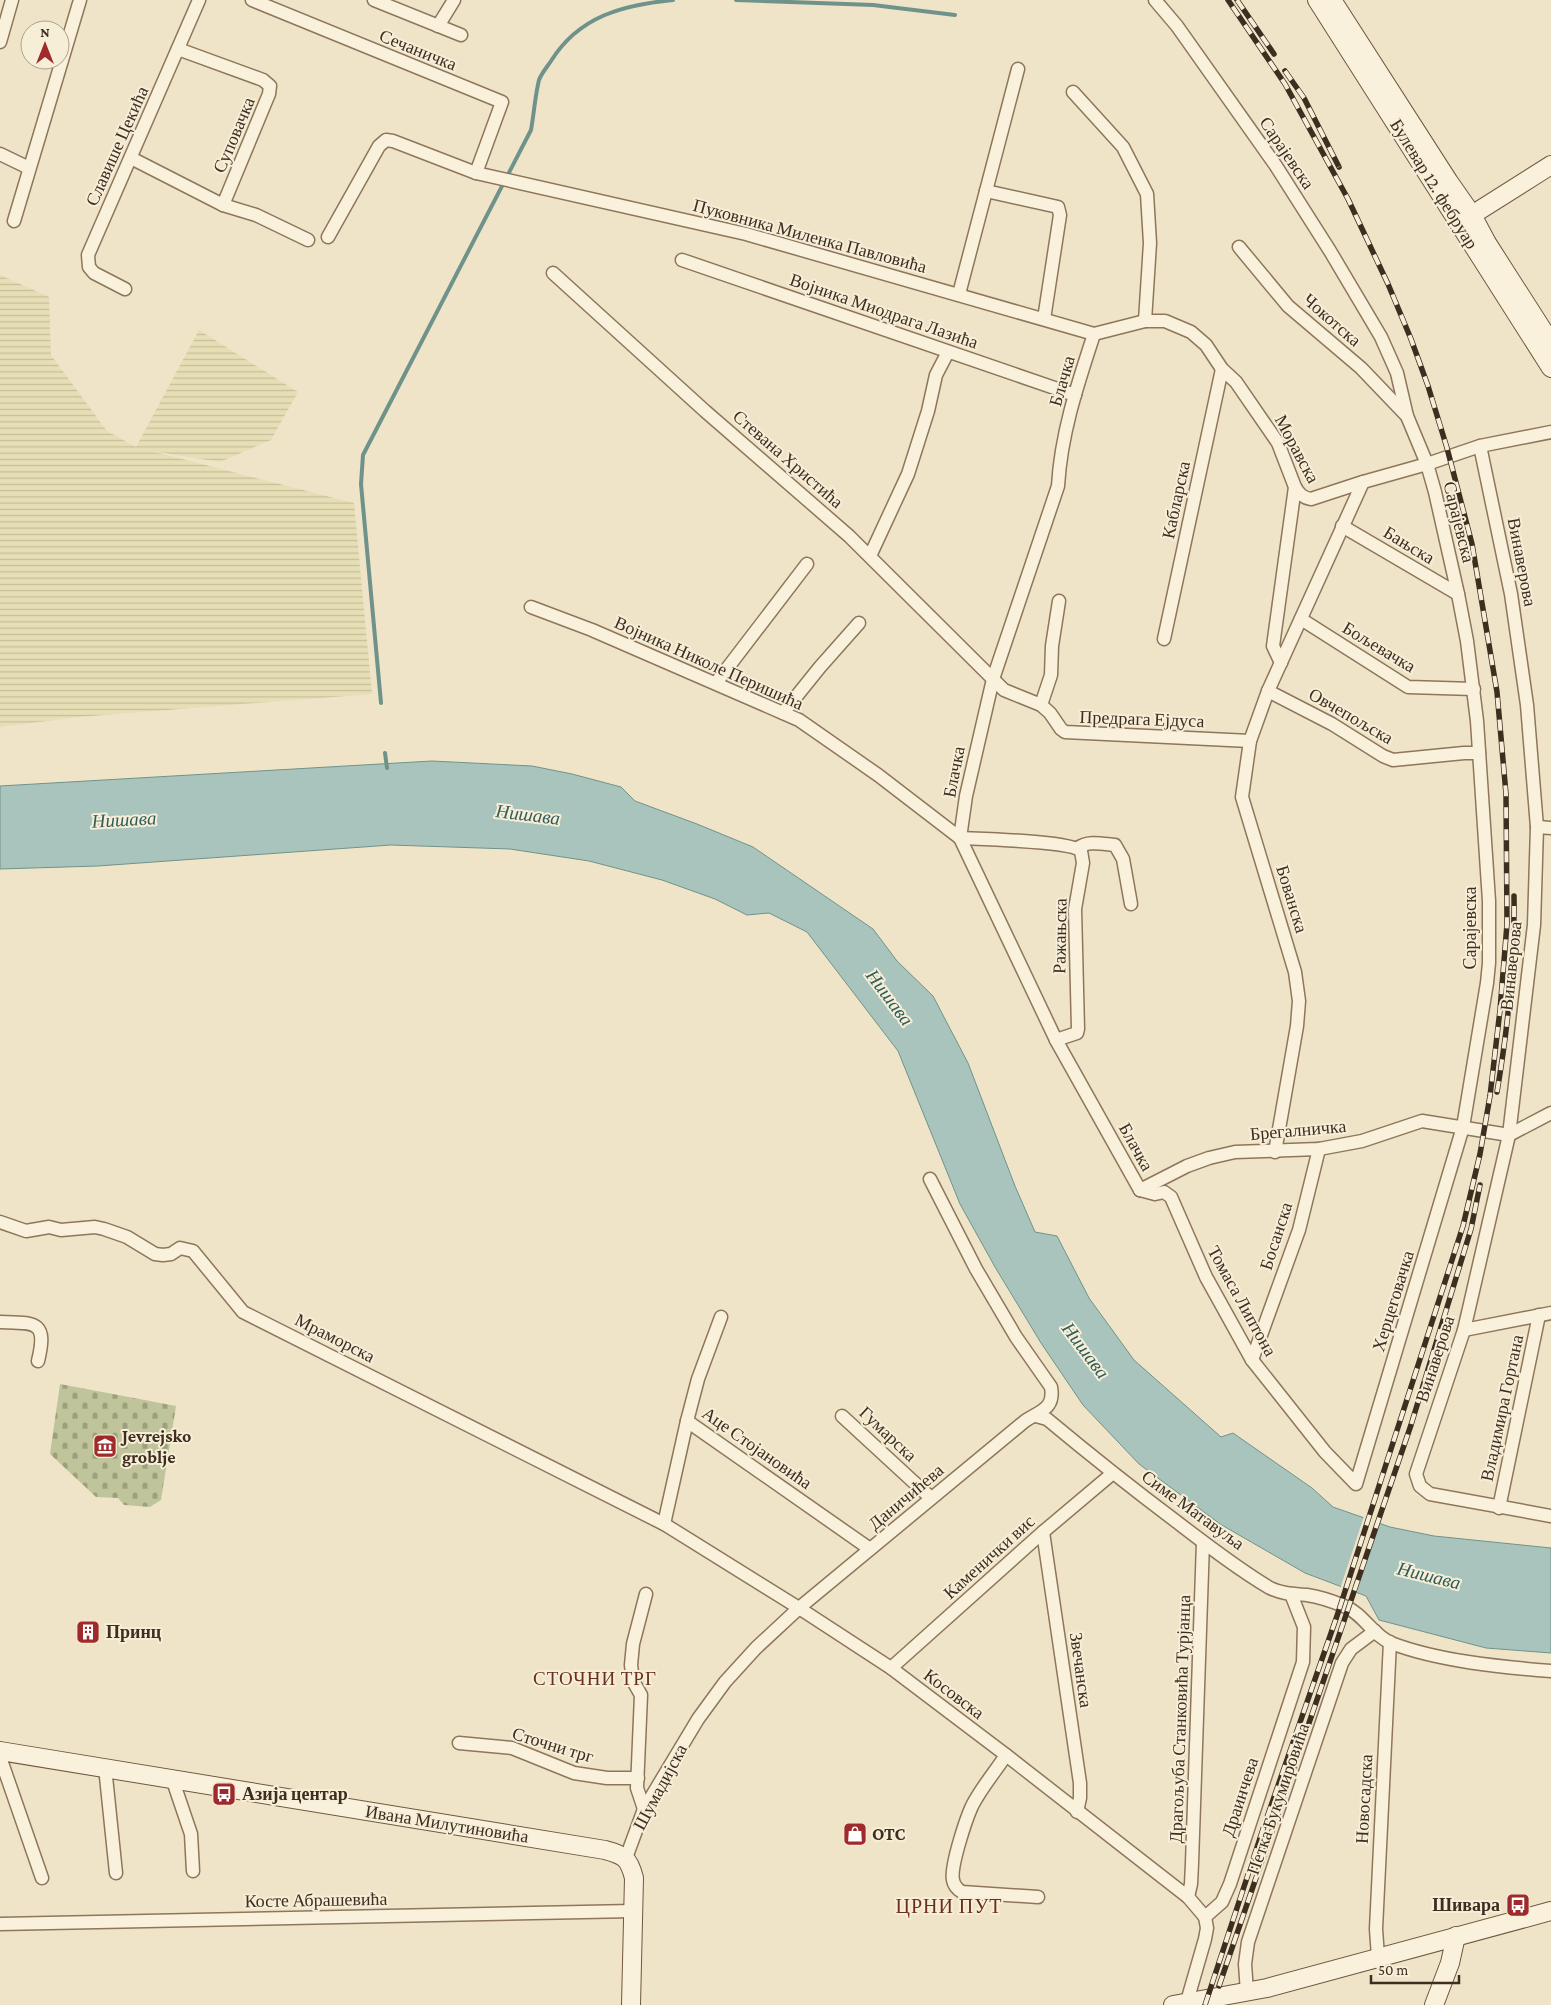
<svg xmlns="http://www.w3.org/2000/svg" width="1551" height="2005" font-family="'Crimson Pro',serif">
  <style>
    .farmland { fill: url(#farmland-rules) }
    .cemetery { fill: url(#cemetery-stones) }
    .water { fill: #a9c4bc; stroke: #6f938a }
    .pier { fill: #f0e4c8 }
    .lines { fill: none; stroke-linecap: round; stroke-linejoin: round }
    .stream { stroke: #6f938a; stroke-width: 4 }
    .street-casing { stroke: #8d765c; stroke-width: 15 }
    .secondary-casing { stroke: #6f573f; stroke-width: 20 }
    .street { stroke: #faf1dc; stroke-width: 12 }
    .secondary { stroke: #faf1dc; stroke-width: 18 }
    .rail-casing { stroke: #3d2e20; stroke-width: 5.5 }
    .rail { stroke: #f7eed8; stroke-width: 4; stroke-dasharray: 11; stroke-linecap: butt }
    .labels { text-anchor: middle; stroke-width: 4; stroke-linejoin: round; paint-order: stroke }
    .street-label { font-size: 18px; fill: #3d2e20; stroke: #f7eed8 }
    .poi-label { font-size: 18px; font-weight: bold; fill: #3d2e20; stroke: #f7eed8; text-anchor: start }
    .water-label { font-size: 19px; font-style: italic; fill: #2f5d5a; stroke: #f7eed8 }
    .neighbourhood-label { font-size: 19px; letter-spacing: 1px; fill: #6b2e1e; stroke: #f7eed8 }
    .quarter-label { font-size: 20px; letter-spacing: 1px; fill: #6b2e1e; stroke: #f7eed8 }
  </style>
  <defs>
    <pattern id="farmland-rules" width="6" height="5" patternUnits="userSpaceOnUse" patternTransform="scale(1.25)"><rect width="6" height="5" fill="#e6deb5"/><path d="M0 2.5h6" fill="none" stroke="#c6bf9b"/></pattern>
    <pattern id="cemetery-stones" width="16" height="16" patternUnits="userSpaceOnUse" patternTransform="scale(1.25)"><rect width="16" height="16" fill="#bfc49a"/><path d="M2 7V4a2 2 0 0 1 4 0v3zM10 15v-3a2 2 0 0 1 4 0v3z" fill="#9ca07d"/></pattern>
  </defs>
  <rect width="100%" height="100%" fill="#f0e4c8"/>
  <!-- farmland -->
  <polygon class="farmland" points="0,275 49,297 51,355 107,431 136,447 199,330 298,392 271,440 220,462 151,451 354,503 372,694 79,717 0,727"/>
  <!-- cemetery -->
  <polygon class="cemetery" points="60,1384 176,1406 161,1500 150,1507 124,1505 118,1498 96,1497 50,1454"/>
  <!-- water -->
  <polygon class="water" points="432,761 532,766 572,774 621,787 635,801 697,824 753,847 873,929 897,961 933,996 968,1063 1015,1186 1035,1232 1057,1236 1089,1298 1134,1360 1221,1437 1233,1433 1312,1488 1333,1507 1390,1527 1434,1536 1551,1548 1551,1653 1486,1648 1379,1620 1366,1596 1305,1573 1220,1524 1139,1464 1083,1405 1041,1343 995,1267 960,1204 898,1051 807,932 769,913 747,915 715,899 662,880 589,861 510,849 391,845 98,866 0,869 0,786"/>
  <!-- pier -->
  <polygon class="pier" points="1364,1516 1380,1521 1356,1595 1340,1589"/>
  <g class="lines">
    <!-- stream -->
    <g class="stream">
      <polyline points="736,0 873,5 955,15"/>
      <path d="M 381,703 L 361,484 L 363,455 L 531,130 C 534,114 535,96 539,80 C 541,74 547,67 551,61 C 579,16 623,5 673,0"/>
      <polyline points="385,753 387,768"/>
    </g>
    <!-- street casing -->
    <g class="street-casing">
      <g id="street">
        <polyline points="252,0 502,102 476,173"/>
        <polyline points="374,0 461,35"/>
        <polyline points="438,26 454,0"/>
        <polyline points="0,42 12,0"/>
        <polyline points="178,49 263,80 270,86 269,94 223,205"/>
        <polyline points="1073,92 1123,147 1147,194 1150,243 1145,321"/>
        <polyline points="0,154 29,168"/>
        <polyline points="131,158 223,205 256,215 308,240"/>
        <polyline points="986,191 1058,207 1060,215 1044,319"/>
        <polyline points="14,221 80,0"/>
        <polyline points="328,237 379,146 386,140 393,141 476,173 746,234 1094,334"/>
        <polyline points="1239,247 1288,306 1361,368 1407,416"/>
        <polyline points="682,260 1075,395"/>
        <polyline points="553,273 705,411 849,536 1004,690 1041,705 1050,713 1061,729 1065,732 1250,741"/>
        <polyline points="125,289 94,273 89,267 88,255 199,0"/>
        <polyline points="959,294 1018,69"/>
        <path d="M 1094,334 C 1078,383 1061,433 1058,486 L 993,679 L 966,796 L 960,838 L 1056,1040 L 1140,1190"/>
        <path d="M 1094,334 L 1145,321 L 1165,321 L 1191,332 L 1206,345 L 1222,369 L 1236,382 L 1278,443 L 1295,487 C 1299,494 1303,498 1311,499 L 1363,482 L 1427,464 L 1480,446 L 1551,432"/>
        <polyline points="1480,446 1511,594 1527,705 1537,827 1534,925 1509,1135 1464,1330 1416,1474 1420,1486 1430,1494 1551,1516"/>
        <polyline points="1342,526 1458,594"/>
        <polyline points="870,556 908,474 928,411 936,375 948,352"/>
        <polyline points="531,607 592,630 799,720 878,775 960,838"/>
        <polyline points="1301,619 1408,687 1474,689"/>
        <polyline points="1164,639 1222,369"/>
        <polyline points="1281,663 1273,646 1295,487"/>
        <polyline points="716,683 807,564"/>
        <polyline points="1268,691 1332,724 1383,756 1393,760 1464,753 1479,753"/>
        <polyline points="1041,705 1051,675 1052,646 1059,601"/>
        <polyline points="783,713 820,667 859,623"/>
        <polyline points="1537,827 1551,828"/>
        <path d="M 960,838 C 979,839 1071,841 1081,851 L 1083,863 L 1075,909 L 1078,1029 L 1077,1033 L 1056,1040"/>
        <path d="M 1078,848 C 1088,840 1103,844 1115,845 L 1123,859 L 1131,904"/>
        <polyline points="1275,1152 1297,1026 1299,1001 1295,972 1242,797 1250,741 1268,691 1363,482"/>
        <polyline points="1140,1190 1155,1194 1164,1192 1171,1197 1206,1277 1252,1360 1325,1452 1356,1484 1463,1127 1487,983 1489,963 1489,901 1477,721 1467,641 1458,594 1435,492 1427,464 1407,416 1397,373 1381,337 1330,251 1276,166 1177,26 1155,0"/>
        <polyline points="1140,1190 1187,1166 1209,1158 1235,1152 1319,1149 1362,1141 1422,1121 1509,1135 1551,1113"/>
        <polyline points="0,1222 26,1231 49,1227 61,1230 95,1227 104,1229 127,1237 155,1254 163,1255 171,1254 180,1248 193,1251 243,1312 664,1524 799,1608 891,1668 1006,1755 1188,1897 1205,1917"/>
        <polyline points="721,1317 698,1379 687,1421 870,1549"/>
        <path d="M 0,1322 C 35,1323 48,1320 38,1361"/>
        <polyline points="1464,1330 1551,1313"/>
        <polyline points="1252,1360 1299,1230 1319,1149"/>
        <polyline points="842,1416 931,1498"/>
        <path d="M 1036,1416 L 1047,1419 C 1089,1454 1133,1489 1177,1522 C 1207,1545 1238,1569 1270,1588 C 1282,1594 1294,1594 1307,1595 C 1320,1597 1332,1601 1344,1606 C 1364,1614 1372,1635 1391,1643 C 1438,1661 1500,1667 1551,1671"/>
        <polyline points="1499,1508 1539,1315"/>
        <polyline points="664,1524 687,1421"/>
        <polyline points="1043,1532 1080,1783 1080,1798 1077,1812"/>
        <polyline points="891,1668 1043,1532 1113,1473"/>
        <polyline points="459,1743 512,1748 574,1773 607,1778 638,1778"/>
        <path d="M 1006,1755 C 995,1772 981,1788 972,1806 C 966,1819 950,1867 953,1880 C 954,1886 957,1889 962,1892 L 1038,1897"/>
        <polyline points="0,1757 42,1878"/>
        <polyline points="105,1767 116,1873"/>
        <polyline points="172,1778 191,1834 193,1871"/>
        <polyline points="644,1809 637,1788 641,1695 633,1681 631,1665 633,1644 646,1594"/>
        <path d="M 626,1858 L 644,1809 L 698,1719 L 725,1682 L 756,1648 L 799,1608 L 1025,1421 C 1040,1411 1055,1409 1051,1387 L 1016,1337 L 976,1269 L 930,1179"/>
        <polyline points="1188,1897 1191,1884 1192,1863 1203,1542"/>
        <polyline points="1205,1917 1222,1902 1230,1884 1303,1662 1304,1627 1291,1594"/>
        <polyline points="0,1924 633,1911"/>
        <polyline points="1378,1957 1376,1929 1390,1642"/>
        <polyline points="1247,1992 1245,1964 1248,1942 1342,1663 1351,1649 1375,1631"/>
        <polyline points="1186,2005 1205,1939 1207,1928 1205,1917"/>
      </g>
    </g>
    <!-- secondary casing -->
    <g class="secondary-casing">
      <g id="secondary">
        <polyline points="1317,0 1551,368"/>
        <polyline points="1332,0 1449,182 1472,215 1487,243 1551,343"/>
        <polyline points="1464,220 1551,165"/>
        <path d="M 0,1751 L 605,1850 C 624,1855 629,1858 634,1878 L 631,2005"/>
        <polyline points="1173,2005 1267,1988 1551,1911"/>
        <polyline points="1434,2005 1450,1963 1456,1936"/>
      </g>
    </g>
    <!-- street -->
    <use href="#street" class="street"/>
    <!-- secondary -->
    <use href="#secondary" class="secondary"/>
    <!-- rail casing -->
    <g class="rail-casing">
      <g id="rail">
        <polyline points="1237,0 1274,54"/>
        <polyline points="1285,71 1304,98 1339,167"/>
        <path d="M 1497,1092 C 1508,1027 1515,961 1514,896"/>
        <polyline points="1219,1986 1411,1425 1471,1229 1480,1185"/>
        <polyline points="1205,2005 1264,1826 1338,1613 1463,1226 1480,1154 1490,1096 1500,1010 1507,924 1506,794 1497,692 1472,544 1447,448 1428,386 1411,339 1388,284 1348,199 1285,84 1228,0"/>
      </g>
    </g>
    <!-- rail -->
    <use href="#rail" class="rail"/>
  </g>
  <!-- icons -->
  <defs>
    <g id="museum-square" transform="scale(1.25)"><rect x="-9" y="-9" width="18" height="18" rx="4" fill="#9e2a2b" stroke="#f7eed8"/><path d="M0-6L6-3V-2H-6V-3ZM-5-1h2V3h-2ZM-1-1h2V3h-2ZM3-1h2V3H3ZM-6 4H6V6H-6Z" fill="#fff"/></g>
    <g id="building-square" transform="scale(1.25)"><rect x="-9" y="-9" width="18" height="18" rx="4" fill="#9e2a2b" stroke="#f7eed8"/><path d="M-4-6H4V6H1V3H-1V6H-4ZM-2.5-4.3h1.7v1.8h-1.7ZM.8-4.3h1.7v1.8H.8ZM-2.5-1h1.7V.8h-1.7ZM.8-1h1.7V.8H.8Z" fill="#fff"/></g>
    <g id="bus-square" transform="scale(1.25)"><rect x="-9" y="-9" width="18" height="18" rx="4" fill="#9e2a2b" stroke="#f7eed8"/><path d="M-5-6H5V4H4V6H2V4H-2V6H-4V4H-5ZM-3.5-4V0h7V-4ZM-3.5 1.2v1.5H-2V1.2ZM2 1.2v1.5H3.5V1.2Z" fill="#fff"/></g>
    <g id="shop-square" transform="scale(1.25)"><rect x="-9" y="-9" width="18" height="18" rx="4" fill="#9e2a2b" stroke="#f7eed8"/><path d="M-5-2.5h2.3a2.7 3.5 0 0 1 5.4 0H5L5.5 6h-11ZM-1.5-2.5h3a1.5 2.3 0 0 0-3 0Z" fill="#fff"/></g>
  </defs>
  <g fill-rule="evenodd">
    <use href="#museum-square" x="105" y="1446"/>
    <use href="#building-square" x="88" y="1632"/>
    <use href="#bus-square" x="224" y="1794"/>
    <use href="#shop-square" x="855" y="1834"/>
    <use href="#bus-square" x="1518" y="1905"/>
  </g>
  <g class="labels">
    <!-- street labels -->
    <g class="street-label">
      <text transform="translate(418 50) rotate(22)" y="6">Сечаничка</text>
      <text transform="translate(234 135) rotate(-67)" y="6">Суповачка</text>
      <text transform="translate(117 146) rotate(-66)" y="6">Славише Цекића</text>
      <text transform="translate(1287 153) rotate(56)" y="6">Сарајевска</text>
      <text transform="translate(1434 184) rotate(58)" y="6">Булевар 12. фебруар</text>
      <text transform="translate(810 236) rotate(15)" y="6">Пуковника Миленка Павловића</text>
      <text transform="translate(884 311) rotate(19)" y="6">Војника Миодрага Лазића</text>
      <text transform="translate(1332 320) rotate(41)" y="6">Чокотска</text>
      <text transform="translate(1062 381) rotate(-74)" y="6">Блачка</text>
      <text transform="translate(1297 449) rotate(62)" y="6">Моравска</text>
      <text transform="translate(788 459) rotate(41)" y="6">Стевана Христића</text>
      <text transform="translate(1176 500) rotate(-78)" y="6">Кабларска</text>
      <text transform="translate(1459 522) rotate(76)" y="6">Сарајевска</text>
      <text transform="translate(1409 545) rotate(31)" y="6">Бањска</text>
      <text transform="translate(1522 562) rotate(79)" y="6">Винаверова</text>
      <text transform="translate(1379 647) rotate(31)" y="6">Бољевачка</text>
      <text transform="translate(709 663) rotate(24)" y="6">Војника Николе Перишића</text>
      <text transform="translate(1351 716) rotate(30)" y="6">Овчепољска</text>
      <text transform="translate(1142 719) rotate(2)" y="6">Предрага Ејдуса</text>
      <text transform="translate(954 772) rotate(-79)" y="6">Блачка</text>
      <text transform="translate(1292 899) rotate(73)" y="6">Бованска</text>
      <text transform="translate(1470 928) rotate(-90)" y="6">Сарајевска</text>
      <text transform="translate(1060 936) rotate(-89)" y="6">Ражањска</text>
      <text transform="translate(1511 966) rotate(-84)" y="6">Винаверова</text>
      <text transform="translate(1298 1130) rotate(-5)" y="6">Брегалничка</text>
      <text transform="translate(1136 1147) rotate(61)" y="6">Блачка</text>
      <text transform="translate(1276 1236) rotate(-72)" y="6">Босанска</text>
      <text transform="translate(1242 1301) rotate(61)" y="6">Томаса Липтона</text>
      <text transform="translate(1393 1301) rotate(-73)" y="6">Херцеговачка</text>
      <text transform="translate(335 1338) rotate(27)" y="6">Мраморска</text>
      <text transform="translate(1435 1359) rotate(-72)" y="6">Винаверова</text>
      <text transform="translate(1502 1408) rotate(-78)" y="6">Владимира Гортана</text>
      <text transform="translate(888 1434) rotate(43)" y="6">Гумарска</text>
      <text transform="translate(757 1448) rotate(35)" y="6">Аце Стојановића</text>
      <text transform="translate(906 1497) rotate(-40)" y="6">Даничићева</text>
      <text transform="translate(1193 1510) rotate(36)" y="6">Симе Матавуља</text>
      <text transform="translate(989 1557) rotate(-42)" y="6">Каменички вис</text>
      <text transform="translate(1081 1670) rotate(82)" y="6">Звечанска</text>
      <text transform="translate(954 1694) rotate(37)" y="6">Косовска</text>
      <text transform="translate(1180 1719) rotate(-88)" y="6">Драгољуба Станковића Турјанца</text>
      <text transform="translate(553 1745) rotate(17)" y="6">Сточни трг</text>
      <text transform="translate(660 1787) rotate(-62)" y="6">Шумадијска</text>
      <text transform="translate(1240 1797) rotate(-72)" y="6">Драинчева</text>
      <text transform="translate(1278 1799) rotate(-71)" y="6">Петка Букумировића</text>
      <text transform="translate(1364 1799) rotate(-87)" y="6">Новосадска</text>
      <text transform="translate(447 1824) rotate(9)" y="6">Ивана Милутиновића</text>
      <text transform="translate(316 1900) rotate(-1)" y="6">Косте Абрашевића</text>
    </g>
    <!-- poi labels -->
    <g class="poi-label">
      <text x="122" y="1442">Jevrejsko<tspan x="122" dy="21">groblje</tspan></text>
      <text x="106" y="1638">Принц</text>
      <text x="242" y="1800">Азија центар</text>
      <text x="872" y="1840">OTC</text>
      <text x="1500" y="1911" text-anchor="end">Шивара</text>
    </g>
    <!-- water labels -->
    <g class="water-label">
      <text transform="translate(528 814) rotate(7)" y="7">Нишава</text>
      <text transform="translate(124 819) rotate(-3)" y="7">Нишава</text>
      <text transform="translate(890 997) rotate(53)" y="7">Нишава</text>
      <text transform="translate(1086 1350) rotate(53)" y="7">Нишава</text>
      <text transform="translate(1429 1575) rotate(14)" y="7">Нишава</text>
    </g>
    <!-- neighbourhood labels -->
    <g class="neighbourhood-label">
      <text x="595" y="1685">СТОЧНИ ТРГ</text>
    </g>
    <!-- quarter labels -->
    <g class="quarter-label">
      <text x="949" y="1913">ЦРНИ ПУТ</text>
    </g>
  </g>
  <!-- north arrow -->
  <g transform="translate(45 45)"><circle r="24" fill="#f7eed8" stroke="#ada18e"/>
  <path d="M0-4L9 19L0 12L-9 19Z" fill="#9e2a2b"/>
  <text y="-8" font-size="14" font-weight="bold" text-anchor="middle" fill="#3d2e20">N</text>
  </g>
  <!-- scale -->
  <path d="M1371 1975v8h88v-8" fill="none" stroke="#3d2e20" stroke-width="2.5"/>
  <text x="1378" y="1975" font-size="15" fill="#3d2e20" stroke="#f7eed8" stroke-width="4" paint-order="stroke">50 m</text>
</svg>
